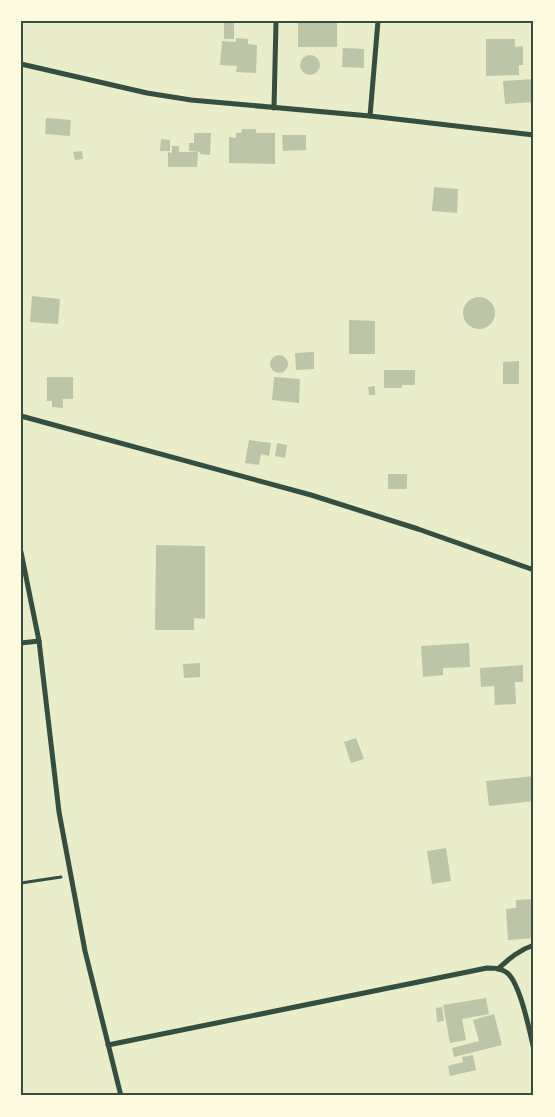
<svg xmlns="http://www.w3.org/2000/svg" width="555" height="1117" font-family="Commissioner,sans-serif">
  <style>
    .building { fill: #bcc5a7 }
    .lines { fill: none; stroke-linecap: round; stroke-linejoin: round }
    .path { stroke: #344e41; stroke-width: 3 }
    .minor { stroke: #344e41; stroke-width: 5 }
    .neatline { fill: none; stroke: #344e41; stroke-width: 2 }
  </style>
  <rect width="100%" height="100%" fill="#e9edc9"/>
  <!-- building -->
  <g class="building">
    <rect x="224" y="21" width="10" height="18"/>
    <rect x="298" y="21" width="39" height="26"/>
    <polygon points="236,38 248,39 248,44 257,45 256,73 236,72 237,66 220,65 222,41 236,42"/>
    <polygon points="486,39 515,39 515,47 523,46 523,65 519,65 519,75 486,76"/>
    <polygon points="343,48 364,49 364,68 342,67"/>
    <circle cx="310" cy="65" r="10"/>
    <polygon points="534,79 534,102 505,104 503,81"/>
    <polygon points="46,118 71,120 70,136 45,134"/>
    <polygon points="242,129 256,129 256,133 275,133 275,164 229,163 229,137 236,138 236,133 241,133"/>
    <polygon points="194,133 211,133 210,155 200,154 200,152 189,151 189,143 194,143"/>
    <polygon points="282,135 306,135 306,150 283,151"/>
    <polygon points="161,139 170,140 170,151 160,151"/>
    <polygon points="172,146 179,146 179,152 198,152 197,167 168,167 168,152 172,153"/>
    <polygon points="82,151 83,159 75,160 73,152"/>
    <polygon points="434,187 458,189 457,213 432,211"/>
    <polygon points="32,296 60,299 58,324 30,322"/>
    <circle cx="479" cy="313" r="16"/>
    <polygon points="349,320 375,321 375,354 349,354"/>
    <polygon points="314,352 314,369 296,370 295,353"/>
    <circle cx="279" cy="364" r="9"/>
    <polygon points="519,361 519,384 503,384 503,362"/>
    <polygon points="384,370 415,370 415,385 402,385 402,388 384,388"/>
    <polygon points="47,377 73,377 73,399 63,399 63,408 52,407 52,401 47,401"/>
    <polygon points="274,377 300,379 299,403 272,400"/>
    <polygon points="375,386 375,395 369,395 368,387"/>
    <polygon points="249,440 271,443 269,456 261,454 259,465 245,463"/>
    <polygon points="277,443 287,445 285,458 275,456"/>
    <rect x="388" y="474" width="19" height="15"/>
    <polygon points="156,545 205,546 205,619 194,618 194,630 155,630"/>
    <polygon points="469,643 470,667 443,668 443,675 423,677 421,646"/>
    <polygon points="200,663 200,677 184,678 183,664"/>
    <polygon points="523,665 523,682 515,682 516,704 495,705 494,686 481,687 480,668"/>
    <polygon points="356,738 364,759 351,763 344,742"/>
    <polygon points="534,776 534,801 489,806 486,781"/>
    <polygon points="446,848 451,881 432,884 427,851"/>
    <polygon points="533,899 534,938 508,940 506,909 516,908 516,900"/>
    <polygon points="486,998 489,1014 462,1019 466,1040 450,1043 443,1005"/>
    <polygon points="442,1007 444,1021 437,1022 436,1008"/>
    <polygon points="494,1014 502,1045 454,1057 452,1048 479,1041 473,1020"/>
    <polygon points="473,1055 476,1070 450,1076 448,1066 463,1062 462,1057"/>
  </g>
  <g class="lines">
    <!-- path -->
    <polyline class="path" points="21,883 61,877"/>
    <!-- minor -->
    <g class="minor">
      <polyline points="21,64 147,93 191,100 370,116 534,135"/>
      <polyline points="274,108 276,22"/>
      <polyline points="370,116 378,21"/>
      <polyline points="21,416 311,495 418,529 534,570"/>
      <polyline points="21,552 39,641 59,812 85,951 121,1096"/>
      <polyline points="21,643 39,641"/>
      <path d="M 498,969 C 510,958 519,950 534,945"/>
      <path d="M 108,1045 L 487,968 C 494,968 500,968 506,972 C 520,981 530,1033 534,1050"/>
    </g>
  </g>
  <!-- border -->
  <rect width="555" height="1117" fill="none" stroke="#fefae0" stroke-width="45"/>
  <rect x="22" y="22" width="510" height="1072" class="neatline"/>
</svg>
